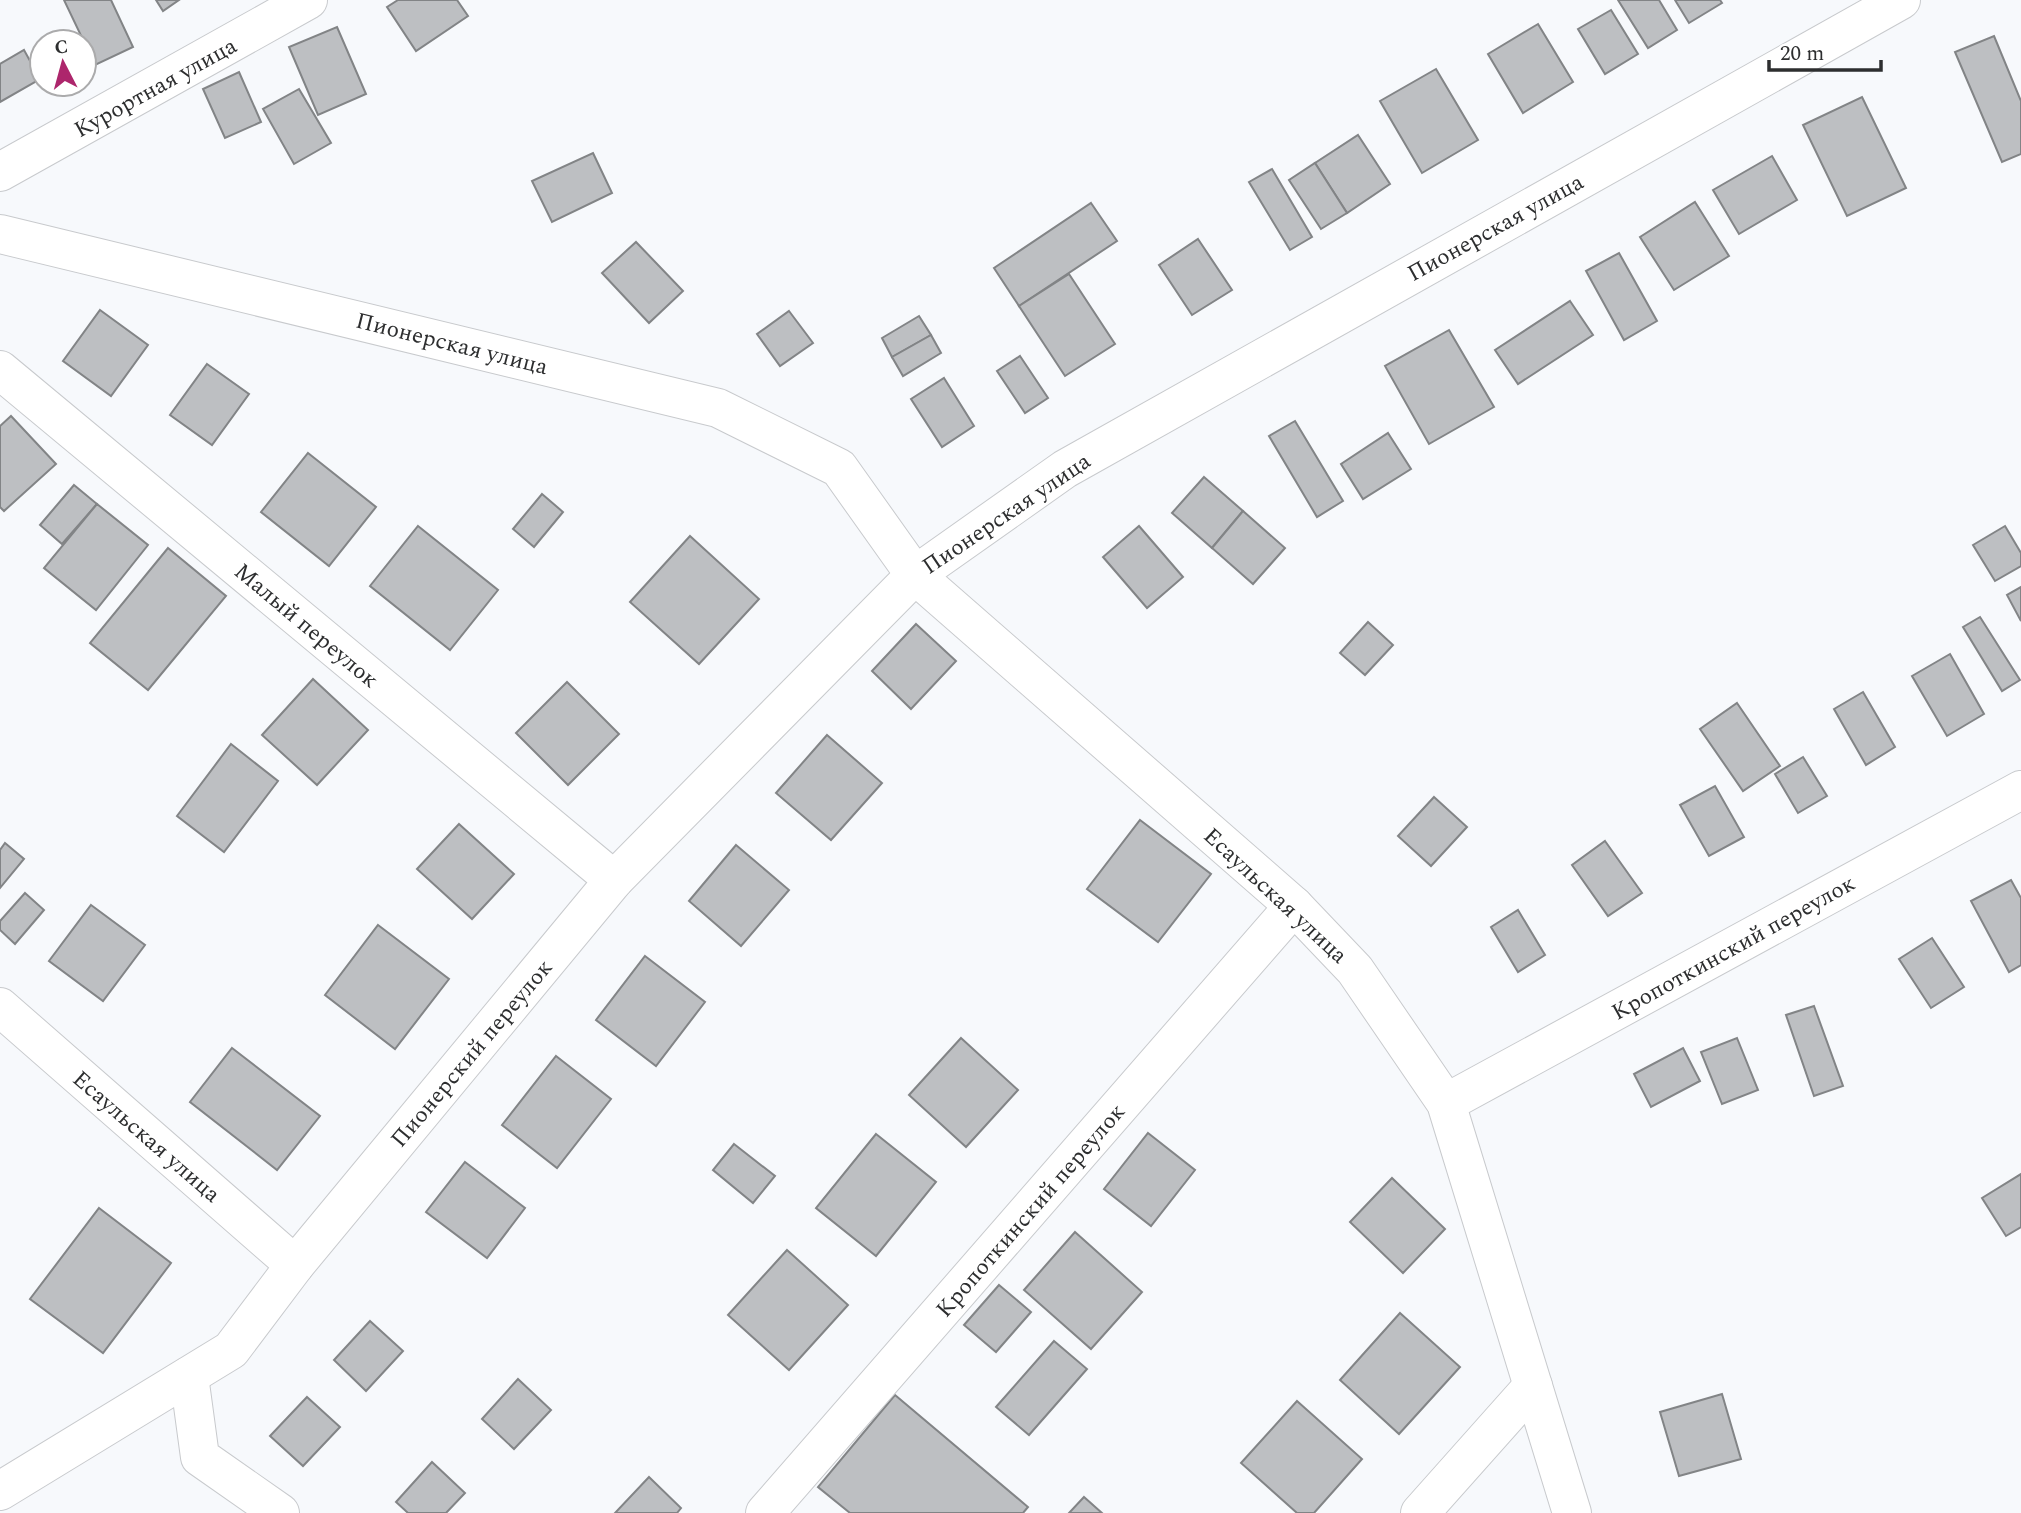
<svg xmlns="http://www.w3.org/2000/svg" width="2021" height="1513" font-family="Spectral,serif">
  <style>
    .building { fill: #bdbfc2; stroke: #828486; stroke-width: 2 }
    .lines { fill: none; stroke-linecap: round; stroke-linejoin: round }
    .street-casing { stroke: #c8cacd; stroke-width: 40 }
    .street { stroke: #fff; stroke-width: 38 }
    .labels { text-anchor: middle; stroke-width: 5; stroke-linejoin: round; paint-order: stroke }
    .street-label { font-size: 23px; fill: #2d2e2f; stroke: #fff }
  </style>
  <rect width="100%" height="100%" fill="#f7f9fc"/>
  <!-- building -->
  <g class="building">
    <polygon points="64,0 111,0 133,47 95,65"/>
    <polygon points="156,0 179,0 163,11"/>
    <polygon points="398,0 457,0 468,16 416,51 387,7"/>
    <polygon points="1618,0 1659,0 1677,30 1648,48"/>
    <polygon points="1675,0 1720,0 1722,3 1689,23"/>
    <polygon points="1611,10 1638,54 1605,74 1578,29"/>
    <polygon points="1538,24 1573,82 1523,113 1488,54"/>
    <polygon points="337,27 366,94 318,115 289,47"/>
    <polygon points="1994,36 2021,101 2021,154 2002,162 1955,52"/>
    <polygon points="24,50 40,79 0,102 0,64"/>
    <polygon points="1436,69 1478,140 1422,173 1380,101"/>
    <polygon points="239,72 261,122 225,138 203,89"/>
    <polygon points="299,89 331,143 294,164 263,109"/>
    <polygon points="1862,97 1906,188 1847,216 1803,125"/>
    <polygon points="1358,135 1390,184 1347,213 1315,163"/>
    <polygon points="593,153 612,193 552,222 532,181"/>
    <polygon points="1772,156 1797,200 1739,234 1713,190"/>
    <polygon points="1315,163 1347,213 1321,229 1289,180"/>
    <polygon points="1272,169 1312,237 1290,250 1249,182"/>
    <polygon points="1695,202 1729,256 1674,290 1640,237"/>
    <polygon points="1091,203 1117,241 1019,306 994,268"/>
    <polygon points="1198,239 1232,290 1192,315 1159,265"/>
    <polygon points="636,242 683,291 649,323 602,273"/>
    <polygon points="1619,253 1657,321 1624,340 1586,271"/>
    <polygon points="1069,274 1115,344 1065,376 1019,306"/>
    <polygon points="1570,301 1593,335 1518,384 1495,350"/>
    <polygon points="100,310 148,345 111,396 63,361"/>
    <polygon points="789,311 813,343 780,366 757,334"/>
    <polygon points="919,316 931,335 892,357 882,338"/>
    <polygon points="1449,330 1494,407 1429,444 1385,366"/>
    <polygon points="931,335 941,353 903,376 892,357"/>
    <polygon points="1020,356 1048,398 1025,413 997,371"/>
    <polygon points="207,364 249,394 212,445 170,415"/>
    <polygon points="944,378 974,426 942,447 911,399"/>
    <polygon points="11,416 56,464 4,511 0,507 0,426"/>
    <polygon points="1295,421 1343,501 1317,517 1269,436"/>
    <polygon points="1388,433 1411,469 1363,499 1341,464"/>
    <polygon points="308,453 376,507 329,566 261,512"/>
    <polygon points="1204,477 1243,511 1212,548 1172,513"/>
    <polygon points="74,485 97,504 62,544 40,525"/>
    <polygon points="542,494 563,512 534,547 513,529"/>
    <polygon points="97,504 148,545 96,610 44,568"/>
    <polygon points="1243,511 1285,548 1253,584 1212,548"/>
    <polygon points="418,526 498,590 450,650 370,586"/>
    <polygon points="1139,526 1183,577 1147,608 1103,557"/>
    <polygon points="2005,526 2021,553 2021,566 1995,581 1973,545"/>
    <polygon points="690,536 759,599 699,664 630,602"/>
    <polygon points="168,548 226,596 148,690 90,643"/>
    <polygon points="2021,587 2021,621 2007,595"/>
    <polygon points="1980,617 2020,680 2002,691 1963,627"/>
    <polygon points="1368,622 1393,645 1365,675 1340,653"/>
    <polygon points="916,624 956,661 911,709 872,671"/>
    <polygon points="1950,654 1984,714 1947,736 1912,676"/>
    <polygon points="313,679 368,730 317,785 262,735"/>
    <polygon points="567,682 619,734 568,785 516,733"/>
    <polygon points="1863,692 1895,747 1866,765 1834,709"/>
    <polygon points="1737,703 1780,766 1743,791 1700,729"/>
    <polygon points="827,735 882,783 831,840 776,793"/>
    <polygon points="231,744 278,781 224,852 177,816"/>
    <polygon points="1803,757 1827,796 1798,813 1775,774"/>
    <polygon points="1715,786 1744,837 1709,856 1680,805"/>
    <polygon points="1434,797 1467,827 1431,866 1398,836"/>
    <polygon points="1140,820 1211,874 1158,942 1087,889"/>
    <polygon points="459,824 514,874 472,919 417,869"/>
    <polygon points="1605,841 1642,893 1608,916 1572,865"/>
    <polygon points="5,843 24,859 0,888 0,850"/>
    <polygon points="736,845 789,890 741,946 689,901"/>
    <polygon points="2011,880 2021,898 2021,965 2009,972 1971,901"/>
    <polygon points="25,893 44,910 15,944 0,930 0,921"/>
    <polygon points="91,905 145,945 103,1001 49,961"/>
    <polygon points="1518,910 1545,955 1518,972 1491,927"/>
    <polygon points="378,925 449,979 395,1049 325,995"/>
    <polygon points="1932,938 1964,987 1931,1008 1899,959"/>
    <polygon points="645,956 705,1002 656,1066 596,1020"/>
    <polygon points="1814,1006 1843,1086 1814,1096 1786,1015"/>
    <polygon points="961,1038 1018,1090 966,1147 909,1095"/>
    <polygon points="1737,1038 1758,1090 1722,1104 1701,1052"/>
    <polygon points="232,1048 320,1116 277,1170 190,1102"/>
    <polygon points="1683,1048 1700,1081 1651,1107 1634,1074"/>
    <polygon points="556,1056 611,1099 557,1168 502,1125"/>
    <polygon points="1148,1133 1195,1170 1151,1226 1104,1189"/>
    <polygon points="876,1134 936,1182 876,1256 816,1208"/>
    <polygon points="734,1144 775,1176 753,1203 713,1170"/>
    <polygon points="465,1162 525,1208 487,1258 426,1212"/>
    <polygon points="2021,1174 2021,1227 2006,1236 1982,1198"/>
    <polygon points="1392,1178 1445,1229 1403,1273 1350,1222"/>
    <polygon points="99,1208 171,1263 103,1353 30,1299"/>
    <polygon points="1075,1232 1142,1292 1091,1349 1024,1290"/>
    <polygon points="787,1250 848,1305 789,1370 728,1315"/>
    <polygon points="999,1285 1031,1312 996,1352 964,1325"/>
    <polygon points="1400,1313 1460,1367 1399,1434 1340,1380"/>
    <polygon points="370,1321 403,1351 366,1391 334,1360"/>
    <polygon points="1054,1341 1087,1369 1029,1435 996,1407"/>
    <polygon points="518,1379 551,1410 514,1449 482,1419"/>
    <polygon points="1722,1394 1741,1459 1679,1476 1660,1412"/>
    <polygon points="895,1395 1028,1507 1023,1513 850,1513 818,1487"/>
    <polygon points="307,1397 340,1427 303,1466 270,1436"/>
    <polygon points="1297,1401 1362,1459 1314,1513 1297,1513 1241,1463"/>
    <polygon points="432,1462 465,1493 446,1513 408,1513 396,1502"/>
    <polygon points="649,1477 681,1508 677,1513 615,1513"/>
    <polygon points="1084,1497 1102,1513 1069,1513"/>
  </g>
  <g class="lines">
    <!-- street casing -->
    <g class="street-casing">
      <g id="street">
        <polyline points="0,172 308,0"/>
        <polyline points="0,234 718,408 839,468 915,575 1294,906 1355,970 1446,1103 1572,1513"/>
        <polyline points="0,370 614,880"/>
        <polyline points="0,1007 295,1265"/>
        <polyline points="1446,1103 2021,790"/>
        <polyline points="189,1376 200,1457 280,1513"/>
        <polyline points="0,1491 231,1350 295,1265 614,880 915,575 1065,469 1901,0"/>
        <polyline points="765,1513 1294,906"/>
        <polyline points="1420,1513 1533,1386"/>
      </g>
    </g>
    <!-- street -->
    <use href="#street" class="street"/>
  </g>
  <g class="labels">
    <!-- street labels -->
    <g class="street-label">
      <text transform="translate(155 87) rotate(-29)" y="8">Курортная улица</text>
      <text transform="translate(1495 227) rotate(-29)" y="8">Пионерская улица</text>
      <text transform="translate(452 343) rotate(14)" y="8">Пионерская улица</text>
      <text transform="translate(1006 513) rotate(-34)" y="8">Пионерская улица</text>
      <text transform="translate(307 625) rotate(40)" y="8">Малый переулок</text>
      <text transform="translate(1276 895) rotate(43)" y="8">Есаульская улица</text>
      <text transform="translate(1733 947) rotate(-29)" y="8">Кропоткинский переулок</text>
      <text transform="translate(471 1053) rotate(-50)" y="8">Пионерский переулок</text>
      <text transform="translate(147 1136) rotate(41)" y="8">Есаульская улица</text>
      <text transform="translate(1030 1210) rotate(-49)" y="8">Кропоткинский переулок</text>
    </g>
  </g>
  <!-- north arrow -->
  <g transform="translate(63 63) rotate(354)"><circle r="33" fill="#ffffff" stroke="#ababac" stroke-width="2"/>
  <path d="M0-5L12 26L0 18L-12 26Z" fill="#ad266c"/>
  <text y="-10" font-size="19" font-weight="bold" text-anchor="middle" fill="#2d2e2f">С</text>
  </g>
  <!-- scale -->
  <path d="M1769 60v10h112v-10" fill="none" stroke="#2d2e2f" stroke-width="3.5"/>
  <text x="1780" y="60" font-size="21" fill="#2d2e2f" stroke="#ffffff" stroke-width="5" paint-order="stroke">20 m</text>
</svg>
